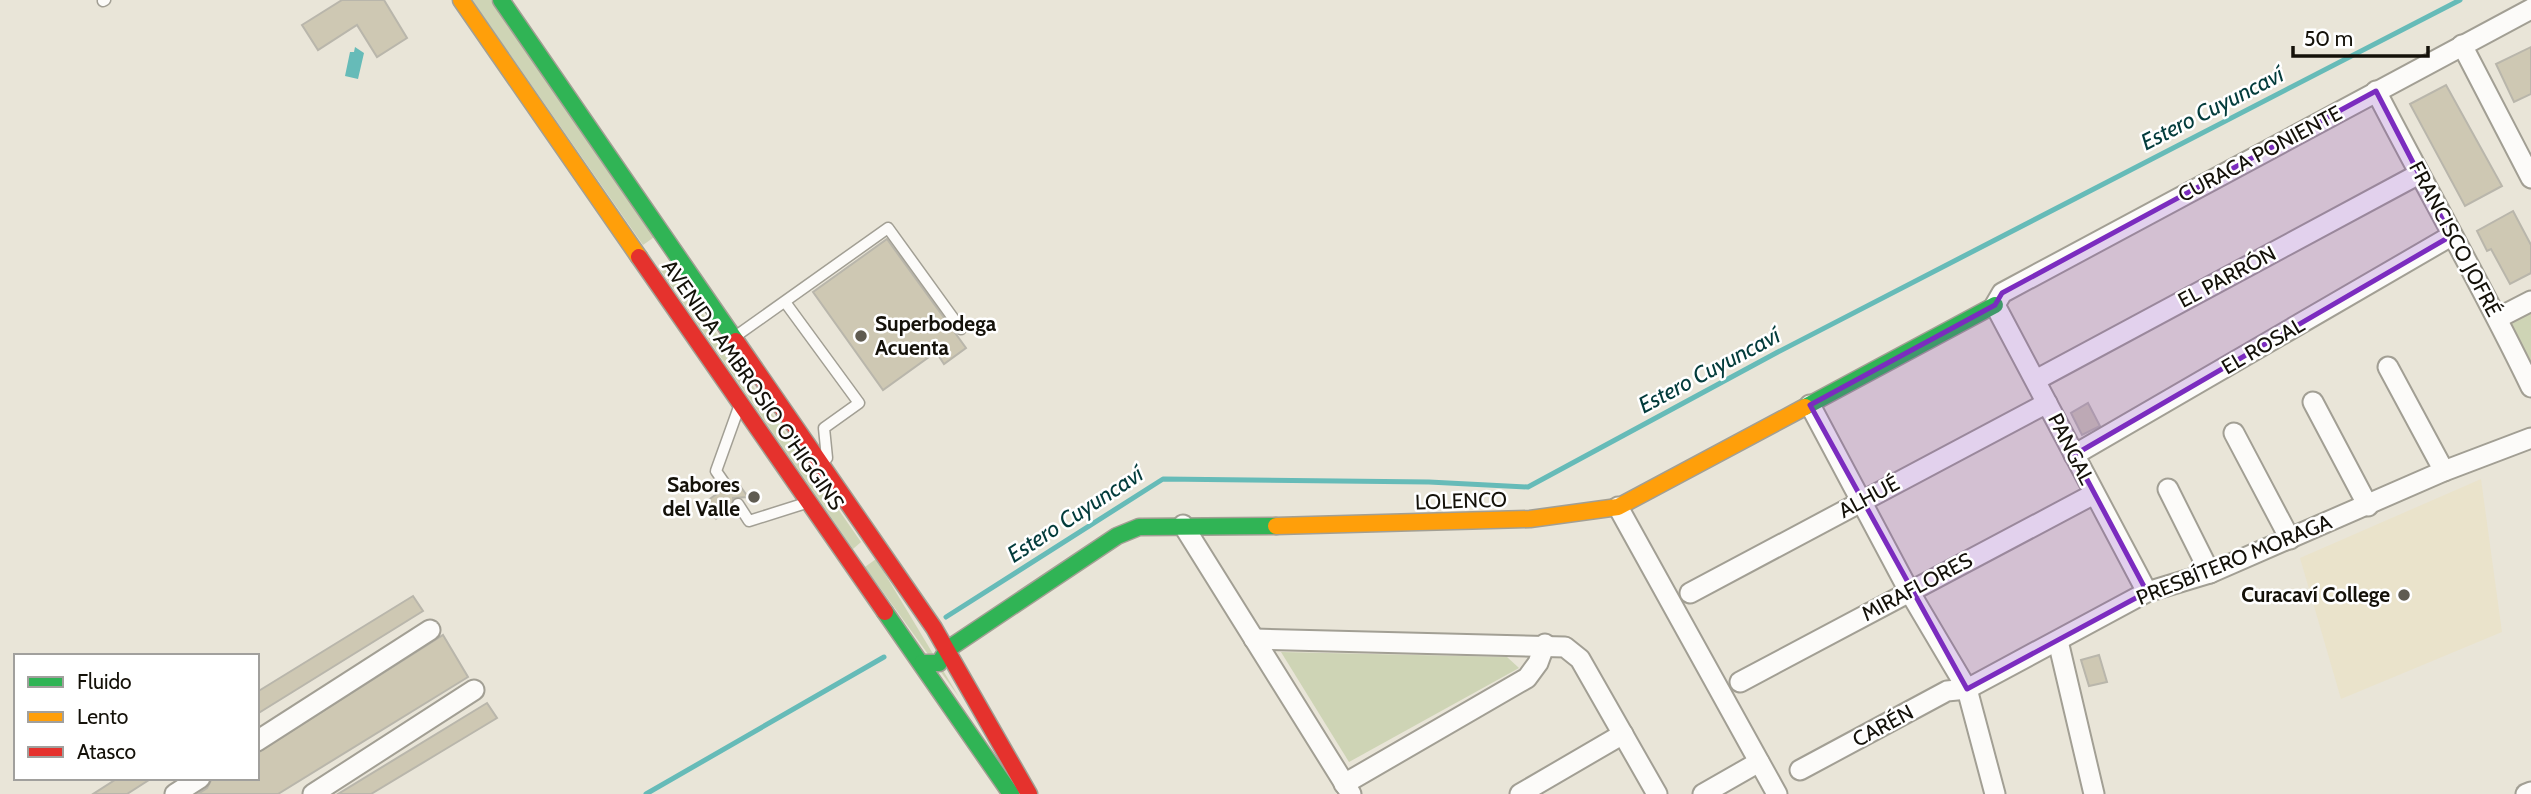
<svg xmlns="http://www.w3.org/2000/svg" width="2531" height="794" font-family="Cabin,sans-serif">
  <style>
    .built { fill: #eae3cb }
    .green { fill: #ced4b5 }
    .water { fill: #66bbb8 }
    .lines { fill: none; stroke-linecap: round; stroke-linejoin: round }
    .stream { stroke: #66bbb8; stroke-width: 5 }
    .building { fill: #cec8b3; stroke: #b9b6ab; stroke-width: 2 }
    .lane-casing { stroke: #a29f94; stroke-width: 13 }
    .street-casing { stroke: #a29f94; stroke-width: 23 }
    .fast-casing { stroke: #a29f94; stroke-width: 19 }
    .slow-casing { stroke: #a29f94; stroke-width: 19 }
    .jam-casing { stroke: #a29f94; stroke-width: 19 }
    .lane { stroke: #fcfbf9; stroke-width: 10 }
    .street { stroke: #fcfbf9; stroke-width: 19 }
    .fast { stroke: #30b455; stroke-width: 16 }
    .slow { stroke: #ff9f0a; stroke-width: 16 }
    .jam { stroke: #e5322d; stroke-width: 16 }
    .marked { fill: #7b2cbf; fill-opacity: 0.2; stroke: #7b2cbf; stroke-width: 5; stroke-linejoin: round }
    .poi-dot { fill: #5f5b51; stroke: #fff; stroke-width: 2.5 }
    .labels { text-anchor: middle; stroke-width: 5; stroke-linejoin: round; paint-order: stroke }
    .street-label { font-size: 21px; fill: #141109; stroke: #fff }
    .poi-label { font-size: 21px; font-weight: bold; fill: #141109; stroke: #fff; text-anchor: end }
    .water-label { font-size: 23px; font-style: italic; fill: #023b3b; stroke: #fff }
  </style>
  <rect width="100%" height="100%" fill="#e9e5d8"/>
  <!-- built -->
  <polygon class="built" points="2481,479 2502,632 2341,699 2300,558"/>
  <!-- green -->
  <g class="green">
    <polygon points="472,0 491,0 657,235 643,245"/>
    <polygon points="663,263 669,265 861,542 853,549 659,268"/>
    <polygon points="2531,307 2531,362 2508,319"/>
    <polygon points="876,559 959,697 865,567"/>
    <polygon points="1281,652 1507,657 1519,668 1349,762"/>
  </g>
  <!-- water -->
  <polygon class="water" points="355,47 364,53 358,79 345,76 350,52 354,52"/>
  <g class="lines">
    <!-- stream -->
    <g class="stream">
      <polyline points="946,617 1163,479 1429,482 1528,487 1776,353 2460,0"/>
      <polyline points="646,794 884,657"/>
    </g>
  </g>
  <!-- building -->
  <g class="building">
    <polygon points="342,0 384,0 407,38 377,57 357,25 318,50 302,25"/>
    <polygon points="2531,47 2531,94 2514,102 2496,64"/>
    <polygon points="2446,85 2502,186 2465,206 2410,104"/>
    <polygon points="2513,211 2531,245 2531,273 2510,284 2491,249 2487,251 2477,231"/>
    <polygon points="887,239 966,348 944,364 936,352 883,390 813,292"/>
    <polygon points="2088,403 2100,426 2082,435 2071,413"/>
    <polygon points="736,480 748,497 733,498 732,508 716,519 704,503 721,491 732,493"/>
    <polygon points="413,596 423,611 257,714 257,692"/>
    <polygon points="443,635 468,677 278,794 198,794 207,788 212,778 257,778 257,753"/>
    <polygon points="2099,655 2107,682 2089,686 2081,660"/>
    <polygon points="487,703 497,718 439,753 371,794 338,794"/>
    <polygon points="118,778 152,778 127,794 93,794"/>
  </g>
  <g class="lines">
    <!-- lane casing -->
    <g class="lane-casing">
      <g id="lane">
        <polyline points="103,1 105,0"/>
        <polyline points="785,302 859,403 824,428 827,458"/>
        <polyline points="736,336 888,228 961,329"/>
        <polyline points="727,487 716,471 739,407"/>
        <polyline points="738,504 749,521 806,503"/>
      </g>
    </g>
    <!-- street casing -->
    <g class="street-casing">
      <g id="street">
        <polyline points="2462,45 2531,178"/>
        <path d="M 2376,91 C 2427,190 2483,287 2531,387"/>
        <polyline points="2498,318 2531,301"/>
        <polyline points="2388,367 2444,471"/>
        <polyline points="2036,380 2419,174"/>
        <polyline points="2313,402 2368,506"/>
        <polyline points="1810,405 1909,591 1967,689 1995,794"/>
        <polyline points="2234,433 2290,539"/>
        <polyline points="2074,455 2451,236"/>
        <polyline points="2168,489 2210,573"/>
        <polyline points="1618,507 1777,794"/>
        <polyline points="1183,525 1351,794"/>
        <polyline points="2147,592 1995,305 2002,293 2531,9"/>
        <polyline points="1690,593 2047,403"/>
        <polyline points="1254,639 1565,647 1580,659 1657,794"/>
        <polyline points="2058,641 2094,794"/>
        <polyline points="1740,682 2094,494"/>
        <polyline points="257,741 430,630"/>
        <polyline points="1800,770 1947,691 1967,689 2147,592 2210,573 2444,471 2531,438"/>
        <polyline points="1344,784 1527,678 1538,663 1545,644"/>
        <polyline points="175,794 200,778"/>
        <polyline points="313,794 474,690"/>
        <polyline points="1520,794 1623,734"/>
        <polyline points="1703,794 1759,762"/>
        <polyline points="2526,794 2531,792"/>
      </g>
    </g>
    <!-- fast casing -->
    <g class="fast-casing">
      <g id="fast">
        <polyline points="501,0 736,341"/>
        <polyline points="1805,407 1995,305"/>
        <polyline points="885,612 1011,794"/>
        <polyline points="922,663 939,663 948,649 1117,536 1139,527 1276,526"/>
      </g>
    </g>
    <!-- slow casing -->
    <g class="slow-casing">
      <g id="slow">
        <polyline points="461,0 639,257"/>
        <polyline points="1276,526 1530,519 1618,507 1805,407"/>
      </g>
    </g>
    <!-- jam casing -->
    <g class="jam-casing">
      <g id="jam">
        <polyline points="639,257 885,612"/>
        <polyline points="736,341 934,628 1029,794"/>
      </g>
    </g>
    <!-- lane -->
    <use href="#lane" class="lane"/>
    <!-- street -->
    <use href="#street" class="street"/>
    <!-- fast -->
    <use href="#fast" class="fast"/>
    <!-- slow -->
    <use href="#slow" class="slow"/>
    <!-- jam -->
    <use href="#jam" class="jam"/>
  </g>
  <!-- marked area -->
  <path class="marked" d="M 2376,91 L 2451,236 L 2074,455 L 2147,592 L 1967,689 L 1810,405 L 1995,305 L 2002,293 Z"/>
  <!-- markers -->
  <g class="poi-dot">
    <circle cx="861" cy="336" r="7"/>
    <circle cx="754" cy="497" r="7"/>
    <circle cx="2404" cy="595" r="7"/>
  </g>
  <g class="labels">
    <!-- street labels -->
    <g class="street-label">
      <text transform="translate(2260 154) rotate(-28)" y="7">CURACA PONIENTE</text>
      <text transform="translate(2455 239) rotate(62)" y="7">FRANCISCO JOFRÉ</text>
      <text transform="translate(2227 277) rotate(-28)" y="7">EL PARRÓN</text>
      <text transform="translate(2263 346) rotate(-30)" y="7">EL ROSAL</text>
      <text transform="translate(753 385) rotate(55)" y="7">AVENIDA AMBROSIO O'HIGGINS</text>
      <text transform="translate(2071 449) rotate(63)" y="7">PANGAL</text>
      <text transform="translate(1869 497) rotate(-28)" y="7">ALHUÉ</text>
      <text transform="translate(1461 501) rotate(-2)" y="7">LOLENCO</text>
      <text transform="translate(2234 560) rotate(-22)" y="7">PRESBÍTERO MORAGA</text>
      <text transform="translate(1917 587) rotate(-28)" y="7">MIRAFLORES</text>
      <text transform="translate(1883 726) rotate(-28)" y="7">CARÉN</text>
    </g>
    <!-- poi labels -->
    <g class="poi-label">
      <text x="875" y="331" text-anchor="start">Superbodega<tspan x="875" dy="24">Acuenta</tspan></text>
      <text x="740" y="492">Sabores<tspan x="740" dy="24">del Valle</tspan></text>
      <text x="2390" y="602">Curacaví College</text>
    </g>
    <!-- water labels -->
    <g class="water-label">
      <text transform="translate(2212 108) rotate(-27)" y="8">Estero Cuyuncaví</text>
      <text transform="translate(1709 370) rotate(-28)" y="8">Estero Cuyuncaví</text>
      <text transform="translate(1075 514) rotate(-33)" y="8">Estero Cuyuncaví</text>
    </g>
  </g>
  <!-- legend -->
  <rect x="14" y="654" width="245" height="126" fill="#ffffff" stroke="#a1a09d" stroke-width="2"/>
  <rect x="28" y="677" width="35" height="10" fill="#30b455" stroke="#a1a09d" stroke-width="2"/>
  <text x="77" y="689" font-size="21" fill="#141109">Fluido</text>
  <rect x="28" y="712" width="35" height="10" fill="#ff9f0a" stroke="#a1a09d" stroke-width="2"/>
  <text x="77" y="724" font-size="21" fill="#141109">Lento</text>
  <rect x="28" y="747" width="35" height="10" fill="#e5322d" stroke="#a1a09d" stroke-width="2"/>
  <text x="77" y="759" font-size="21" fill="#141109">Atasco</text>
  <!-- scale -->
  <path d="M2293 46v10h135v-10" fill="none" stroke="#141109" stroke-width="3.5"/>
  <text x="2304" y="46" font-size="21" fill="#141109" stroke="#ffffff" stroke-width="5" paint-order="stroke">50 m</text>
</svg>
